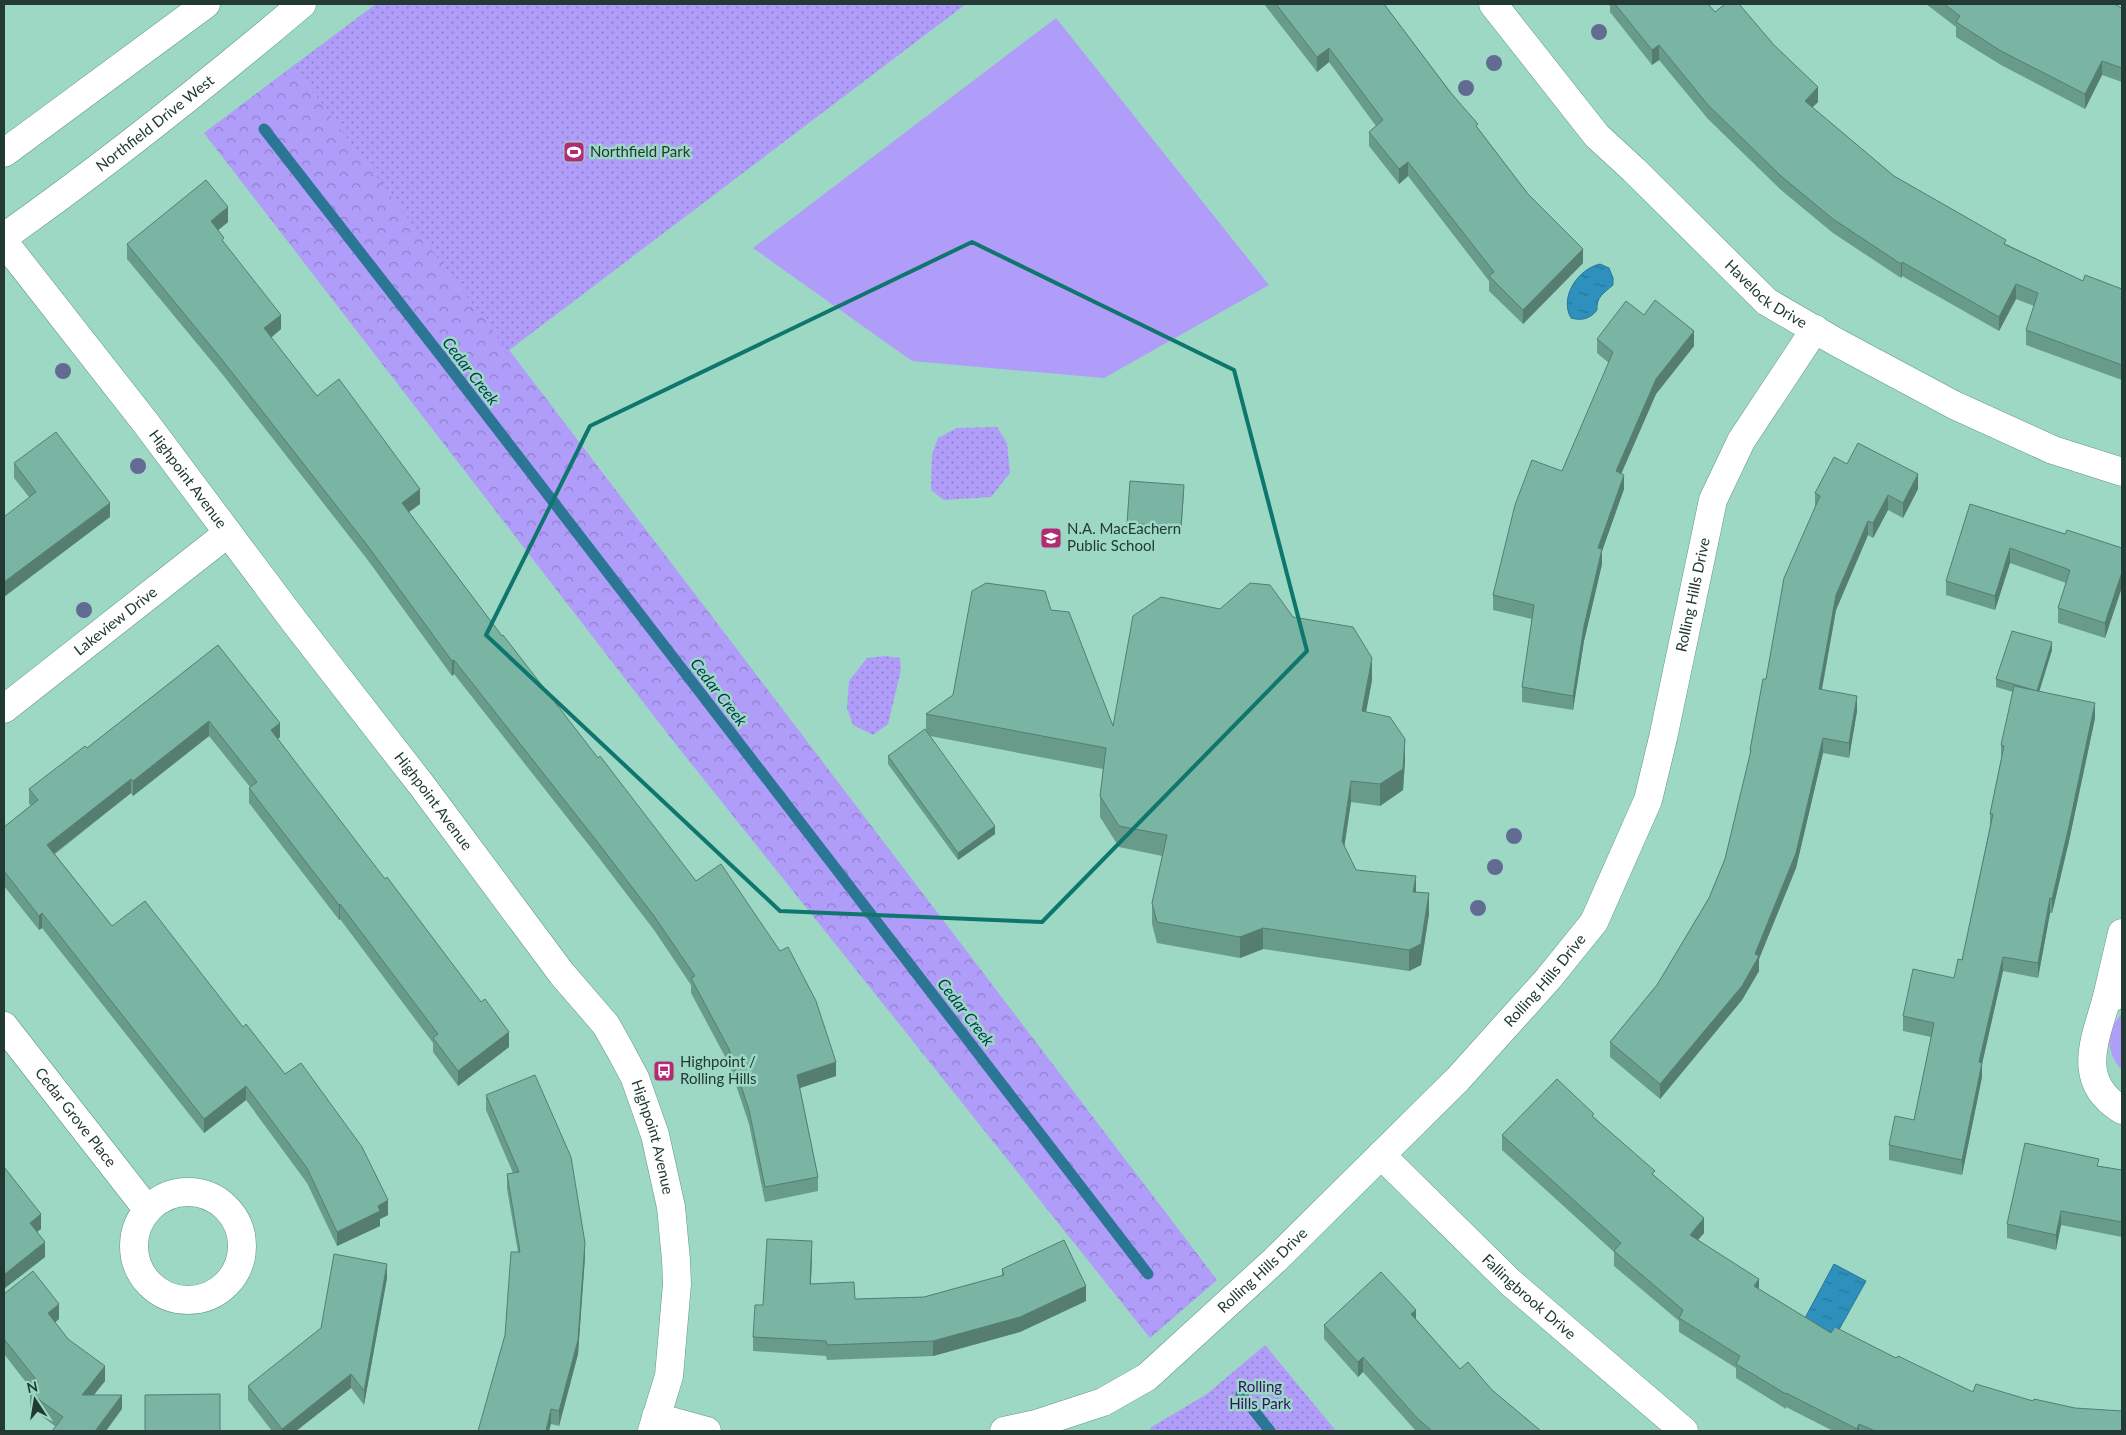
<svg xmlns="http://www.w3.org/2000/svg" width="2126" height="1435" font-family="Lato,sans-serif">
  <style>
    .grass { fill: #b09cf9 }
    .forest { fill: url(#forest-crowns) }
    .park { fill: url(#park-dots) }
    .water { fill: url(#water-ripples); stroke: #2a7694 }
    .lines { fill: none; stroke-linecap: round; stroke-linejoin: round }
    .stream { stroke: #2a7694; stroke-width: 11 }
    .minor-casing { stroke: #5e9786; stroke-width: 29 }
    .major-casing { stroke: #5e9786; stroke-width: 29 }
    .minor { stroke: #fff; stroke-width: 28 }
    .major { stroke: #fff; stroke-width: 28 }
    .tree { fill: #626b91 }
    .wall { fill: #699b8b }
    .shaded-wall { fill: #557e71 }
    .building { fill: #7ab4a2; stroke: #557e71 }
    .marked { fill: none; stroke: #0f766e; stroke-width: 4; stroke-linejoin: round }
    .labels { text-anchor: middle; stroke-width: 5; stroke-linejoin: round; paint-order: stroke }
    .street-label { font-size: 15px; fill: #223a33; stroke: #9dd8c5 }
    .poi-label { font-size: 15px; fill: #223a33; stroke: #9dd8c5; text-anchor: start }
    .park-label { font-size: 15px; fill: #321267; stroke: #9dd8c5 }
    .water-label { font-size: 16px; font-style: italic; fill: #003b52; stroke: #9dd8c5 }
  </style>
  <defs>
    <pattern id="forest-crowns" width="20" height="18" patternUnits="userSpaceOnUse" patternTransform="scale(1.25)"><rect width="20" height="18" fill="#b09cf9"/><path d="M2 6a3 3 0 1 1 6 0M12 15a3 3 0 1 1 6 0" fill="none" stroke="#8f80ca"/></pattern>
    <pattern id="park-dots" width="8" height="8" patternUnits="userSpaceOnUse" patternTransform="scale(1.25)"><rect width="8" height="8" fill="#b09cf9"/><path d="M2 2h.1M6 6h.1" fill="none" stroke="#8f80ca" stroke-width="1.8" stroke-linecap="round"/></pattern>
    <pattern id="water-ripples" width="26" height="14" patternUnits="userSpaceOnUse" patternTransform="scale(1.25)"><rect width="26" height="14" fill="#2d90bd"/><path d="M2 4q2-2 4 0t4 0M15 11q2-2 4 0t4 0" fill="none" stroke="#26779a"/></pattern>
  </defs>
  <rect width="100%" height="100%" fill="#9dd8c5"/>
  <!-- grass -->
  <g class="grass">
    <polygon points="1056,18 1269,285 1104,378 912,361 753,248"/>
    <path d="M 2122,1014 L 2122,1070 C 2106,1054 2105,1030 2122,1014 Z"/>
  </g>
  <!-- forest -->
  <polygon class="forest" points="293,66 1217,1280 1150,1338 670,737 204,133"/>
  <!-- park -->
  <g class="park">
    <polygon points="376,4 966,4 508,351 293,66"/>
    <polygon points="997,427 1007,443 1010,473 991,497 944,500 931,490 932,455 938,438 957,428"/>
    <polygon points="885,656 900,658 901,670 888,724 873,735 853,725 847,708 849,681 867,658"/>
    <polygon points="1265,1345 1336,1431 1151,1431 1150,1428 1207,1394"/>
  </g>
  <!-- water -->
  <g class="water">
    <path d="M 1600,264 L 1609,268 L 1613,278 L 1613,285 C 1604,293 1596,297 1597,310 C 1590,319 1582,321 1571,318 C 1559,297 1578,269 1600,264 Z"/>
    <polygon points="1834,1264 1866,1281 1836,1335 1805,1318"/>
  </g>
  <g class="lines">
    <!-- stream -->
    <g class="stream">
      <polyline points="264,129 441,356 1148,1274"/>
      <polyline points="1241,1394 1270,1431"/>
    </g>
    <!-- minor casing -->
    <g class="minor-casing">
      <g id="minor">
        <path id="s1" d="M 1493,4 L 1597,136 L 1634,170 L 1767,302 L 1838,343 L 1954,405 L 2053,450 L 2122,472"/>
        <path id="s2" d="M 4,242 L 145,422 L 294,621 L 423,787 L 562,974 L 606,1025 L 619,1048 L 635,1078 L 655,1135 L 671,1207 L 676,1260 L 677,1284 L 669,1376 L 652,1431"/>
        <path id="s3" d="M 4,709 L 228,533"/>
        <path d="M 2122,992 L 2106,1001 C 2094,1042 2076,1082 2122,1110"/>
        <polyline points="2106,1001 2122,933"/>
        <path id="s4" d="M 4,1026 L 147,1209"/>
        <path id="s5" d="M 1381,1155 L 1510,1282 L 1684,1431"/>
        <circle cx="188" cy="1246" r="54"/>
        <polyline points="656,1417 707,1431"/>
        <path id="s6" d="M 1004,1431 L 1036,1424 L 1103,1402 L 1147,1377 L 1275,1260 L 1458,1079 L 1548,979 L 1594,922 L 1648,800 L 1663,738 L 1713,500 L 1741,441 L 1815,329"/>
      </g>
    </g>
    <!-- major casing -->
    <g class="major-casing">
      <g id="major">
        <polyline points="4,153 206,4"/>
        <path id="s7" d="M 4,237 C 106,165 206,85 302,4"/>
      </g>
    </g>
    <!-- minor -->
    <use href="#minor" class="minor"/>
    <!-- major -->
    <use href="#major" class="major"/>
  </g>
  <!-- trees -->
  <g class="tree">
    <circle cx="1599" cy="32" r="8"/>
    <circle cx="1494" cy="63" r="8"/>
    <circle cx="1466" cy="88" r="8"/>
    <circle cx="63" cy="371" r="8"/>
    <circle cx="138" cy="466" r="8"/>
    <circle cx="84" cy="610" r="8"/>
    <circle cx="1514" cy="836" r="8"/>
    <circle cx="1495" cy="867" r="8"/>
    <circle cx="1478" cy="908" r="8"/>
  </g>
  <!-- wall -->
  <g class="wall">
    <polygon points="1264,4 1384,4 1528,194 1583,263 1523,324 1489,291 1489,281 1408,176 1399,184 1369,146 1369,132 1376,126 1329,62 1317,72"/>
    <polygon points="1608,4 1708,4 1715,12 1818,102 1812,107 1894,176 2006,244 2083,281 2122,289 2122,380 2026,345 2026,330 2034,306 2016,299 1999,331 1902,276 1901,278 1833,233 1781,190 1708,119 1659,60 1652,65 1610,12 1610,6"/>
    <polygon points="1926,4 2114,4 2122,8 2122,82 2102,75 2085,109 2001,65 1956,37 1956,27"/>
    <polygon points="228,222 218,230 224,243 281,329 271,338 317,396 420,504 409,512 502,636 836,1076 800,1088 818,1177 818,1191 765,1202 749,1124 729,1064 691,993 691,985 654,930 599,858 454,674 452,676 367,559 223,375 127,259 127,244"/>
    <polygon points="1644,315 1694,346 1656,394 1621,473 1624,489 1602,551 1602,564 1584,641 1573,710 1522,702 1522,687 1532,619 1493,610 1493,595 1562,471 1609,363 1597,353 1597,339"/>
    <polygon points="14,463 110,517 29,497 14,478"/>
    <polygon points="1847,464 1918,489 1903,518 1888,510 1873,538 1868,535 1836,610 1822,690 1857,711 1849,758 1823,753 1796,868 1759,959 1759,971 1742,1000 1660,1099 1610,1057 1610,1042 1657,985 1709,898 1725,859 1750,757 1750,750 1766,679 1815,506 1815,493"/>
    <polygon points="1184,492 1181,535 1127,531 1127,523"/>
    <polygon points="1970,504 2065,534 2122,548 2122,587 2105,638 2058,623 2058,608 2066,583 2010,563 1995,610 1946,595 1946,581"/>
    <polygon points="1220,609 1293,617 1372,680 1366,712 1405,761 1403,790 1380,806 1351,802 1344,846 1356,870 1416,892 1429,914 1421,965 1409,971 1263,949 1240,958 1157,943 1152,924 1152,903 1162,856 1119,847 1100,817 1100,796 1103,769 930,736 995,834 958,860 888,764 888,756 926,731 926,714 953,695 1051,610 1113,726"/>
    <polygon points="218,645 280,737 278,739 509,1047 458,1086 433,1052 433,1043 340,919 339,920 249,803 249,788 250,787 209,736 133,796 131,793 55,854 112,926 388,1215 380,1219 380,1226 337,1246 307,1183 246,1100 204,1133 42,928 39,930 4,886 4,827 31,805 29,804 29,789 87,748"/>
    <polygon points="2052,650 2039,691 2095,718 2069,841 2052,913 2050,913 2038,978 2003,971 1982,1064 1982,1077 1962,1175 1889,1160 1889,1145 1914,1120 1931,1037 1903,1031 1903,1016 1954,978 1962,960 1990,826 1990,814 2001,759 2001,745 2013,692 1996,687 1996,679"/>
    <polygon points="486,1095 585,1257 578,1354 559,1426 551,1424 505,1335 518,1252 507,1189 507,1174 513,1173 486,1110"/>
    <polygon points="1594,1117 1655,1176 1704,1233 1698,1240 1759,1289 1831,1333 1896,1358 1973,1392 2122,1431 1833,1431 1786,1407 1786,1409 1736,1378 1736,1368 1679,1332 1679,1321 1614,1266 1614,1252 1502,1150 1502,1135"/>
    <polygon points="2099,1166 2122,1170 2122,1237 2061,1225 2056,1250 2007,1238 2007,1224"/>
    <polygon points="4,1167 41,1229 37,1232 45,1257 5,1288 4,1286"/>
    <polygon points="812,1256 811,1284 855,1299 924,1297 1002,1276 1002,1269 1086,1301 1020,1332 933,1356 827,1360 826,1356 753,1351 753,1337 763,1305"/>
    <polygon points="387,1278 364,1405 351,1388 296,1431 272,1431 248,1400 248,1386"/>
    <polygon points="4,1294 59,1319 55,1322 68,1339 105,1381 93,1395 122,1409 56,1427 30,1407 30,1393 32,1390 4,1354"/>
    <polygon points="1416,1319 1460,1369 1492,1390 1541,1431 1416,1431 1363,1372 1358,1377 1324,1339 1324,1325"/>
  </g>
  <!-- shaded-wall -->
  <g class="shaded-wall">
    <polygon points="1659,45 1659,60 1652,65 1652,50"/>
    <polygon points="1329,48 1329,62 1317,72 1317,57"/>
    <polygon points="2102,61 2102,75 2085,109 2085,94"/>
    <polygon points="1818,87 1818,102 1805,115 1805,101"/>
    <polygon points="1408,162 1408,176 1399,184 1399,169"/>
    <polygon points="228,207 228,222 211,236 211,221"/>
    <polygon points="1583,249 1583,263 1523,324 1523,310"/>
    <polygon points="1902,262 1902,276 1901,278 1901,264"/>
    <polygon points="2016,284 2016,299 1999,331 1999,317"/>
    <polygon points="281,315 281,329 264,343 264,328"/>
    <polygon points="1694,331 1694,346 1656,394 1616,486 1616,471 1656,379"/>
    <polygon points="1918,474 1918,489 1903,518 1903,503"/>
    <polygon points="1624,475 1624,489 1602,551 1602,564 1584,641 1573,710 1573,696 1584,626 1598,548"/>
    <polygon points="420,489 420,504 402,517 402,503"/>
    <polygon points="1888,495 1888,510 1873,538 1873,523"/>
    <polygon points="110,503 110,517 4,597 4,582"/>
    <polygon points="1868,521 1868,535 1836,610 1819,704 1819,689 1836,595"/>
    <polygon points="2010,548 2010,563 1995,610 1995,596"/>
    <polygon points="2122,572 2122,587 2105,638 2105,623"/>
    <polygon points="2052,642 2052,650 2037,699 2037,692"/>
    <polygon points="1372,658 1372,680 1362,733 1362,711"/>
    <polygon points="454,660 454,674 452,676 452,661"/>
    <polygon points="1857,696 1857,711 1849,758 1849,743"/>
    <polygon points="2095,703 2095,718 2069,841 2052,913 2052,899"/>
    <polygon points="209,721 209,736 133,796 133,781"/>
    <polygon points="280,723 280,737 271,744 271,730"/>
    <polygon points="1823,738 1823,753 1796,868 1759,959 1759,971 1742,1000 1660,1099 1660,1084 1755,954"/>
    <polygon points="1405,739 1405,761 1403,790 1380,806 1380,784"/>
    <polygon points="131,779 131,793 47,859 47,845"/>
    <polygon points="1351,781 1351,802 1342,862 1342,841"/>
    <polygon points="995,826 995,834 958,860 958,853"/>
    <polygon points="1416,876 1416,897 1413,892"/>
    <polygon points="1429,893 1429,914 1421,965 1409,971 1409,950"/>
    <polygon points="2050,898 2050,913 2038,978 2038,963"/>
    <polygon points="340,904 340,919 339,920 339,905"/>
    <polygon points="42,913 42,928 39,930 39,916"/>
    <polygon points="1263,928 1263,949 1240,958 1240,937"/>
    <polygon points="2003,957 2003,971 1982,1064 1982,1077 1962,1175 1962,1160 1979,1062"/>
    <polygon points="509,1032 509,1047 458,1086 458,1071"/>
    <polygon points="836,1062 836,1076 797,1089 797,1075"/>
    <polygon points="246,1086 246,1100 204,1133 204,1119"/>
    <polygon points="388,1200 388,1215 380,1219 380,1226 337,1246 337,1232 378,1206"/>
    <polygon points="2061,1211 2061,1225 2056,1250 2056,1235"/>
    <polygon points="41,1214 41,1229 30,1237 30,1223"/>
    <polygon points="1704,1218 1704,1233 1690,1249 1690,1235"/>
    <polygon points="812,1241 812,1256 810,1299 810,1284"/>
    <polygon points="45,1242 45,1257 5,1288 5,1274"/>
    <polygon points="585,1243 585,1257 578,1354 559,1426 559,1411"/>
    <polygon points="387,1264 387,1278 364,1405 364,1391"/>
    <polygon points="1759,1279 1759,1293 1754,1286"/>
    <polygon points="1086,1286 1086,1301 1020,1332 933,1356 933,1341"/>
    <polygon points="59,1304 59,1319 48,1328 48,1313"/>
    <polygon points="1416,1310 1416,1324 1411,1314"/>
    <polygon points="1363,1357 1363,1372 1358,1377 1358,1362"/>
    <polygon points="105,1366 105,1381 82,1410 82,1395"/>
    <polygon points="351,1374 351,1388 296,1431 282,1431 282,1429"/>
    <polygon points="122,1395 122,1409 106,1431 95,1431"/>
    <polygon points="551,1409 551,1424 549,1431 546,1431"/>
    <polygon points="1859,1424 1859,1431 1857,1431 1857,1429"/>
  </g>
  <!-- building -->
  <g class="building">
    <polygon points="1276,4 1384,4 1450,92 1478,124 1476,126 1528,194 1583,249 1523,310 1489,276 1494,272 1408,162 1399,169 1369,132 1383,120 1329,48 1317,57"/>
    <polygon points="1615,4 1708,4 1715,12 1725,4 1739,4 1774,45 1818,87 1805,101 1894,176 2006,240 2004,244 2083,281 2085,275 2122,289 2122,294 2121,298 2122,298 2122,365 2026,330 2038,293 2016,284 1999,317 1902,262 1901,264 1833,219 1781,176 1708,105 1659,45 1652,50"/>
    <polygon points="1944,4 2114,4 2122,8 2122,68 2102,61 2085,94 2001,51 1956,22 1960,16"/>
    <polygon points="206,180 228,207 211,221 224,238 222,240 281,315 264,328 317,396 339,379 420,489 402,503 502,636 503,635 598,758 600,756 696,881 721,864 780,951 788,947 816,1001 836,1062 797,1075 818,1177 765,1187 749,1110 729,1049 691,978 695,976 654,916 599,844 454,660 452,661 367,545 223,361 127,244"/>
    <polygon points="1655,300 1694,331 1656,379 1616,471 1624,475 1598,548 1602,549 1584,626 1573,696 1522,687 1534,605 1493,595 1515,505 1532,460 1562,471 1613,352 1597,339 1626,301 1644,315"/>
    <polygon points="56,432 110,503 4,582 4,517 36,492 14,463"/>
    <polygon points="1858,443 1918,474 1903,503 1888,495 1873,523 1868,521 1836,595 1819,689 1857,696 1849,743 1823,738 1796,853 1755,954 1759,956 1742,986 1660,1084 1610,1042 1657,985 1709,898 1725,859 1751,750 1750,750 1763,679 1766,679 1784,578 1820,496 1815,493 1834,457 1847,464"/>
    <polygon points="1130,481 1184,485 1181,527 1127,523"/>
    <polygon points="1970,504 2065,534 2067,530 2122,548 2122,572 2105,623 2058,608 2070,570 2010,548 1995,596 1946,581"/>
    <polygon points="986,583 1045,591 1051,610 1069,612 1113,726 1133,616 1161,597 1220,609 1250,583 1270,585 1293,617 1353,627 1372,658 1362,711 1390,717 1405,739 1403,769 1380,784 1351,781 1342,841 1356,870 1416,876 1413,892 1429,893 1421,944 1409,950 1263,928 1240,937 1157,922 1152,903 1167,835 1119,826 1100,796 1106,748 926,714 953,695 972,591"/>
    <polygon points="2012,631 2052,642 2037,691 1996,679"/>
    <polygon points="218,645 280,723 271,730 385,879 387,877 481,1002 485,999 509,1032 458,1071 433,1038 438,1034 340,904 339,905 249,788 257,782 209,721 133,781 131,779 47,845 112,926 145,901 243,1027 246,1024 285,1074 301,1063 362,1147 388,1200 378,1206 380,1211 337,1232 307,1168 246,1086 204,1119 42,913 39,916 4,871 4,827 38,800 29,789 85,746 87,748"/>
    <polygon points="2014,686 2095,703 2069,826 2052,899 2050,898 2038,963 2003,957 1979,1062 1982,1063 1962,1160 1889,1145 1895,1116 1914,1120 1934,1023 1903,1016 1913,969 1954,978 1958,959 1962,960 1993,814 1990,814 2004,746 2001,745"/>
    <polygon points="925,729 995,826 958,853 888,756"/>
    <polygon points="535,1075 571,1157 585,1243 578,1340 559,1411 551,1409 546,1431 478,1431 505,1335 511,1252 520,1252 507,1174 519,1172 486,1095"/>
    <polygon points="1557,1079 1594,1114 1592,1116 1655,1171 1652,1174 1704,1218 1690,1235 1759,1279 1754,1286 1831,1333 1835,1327 1896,1358 1898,1356 1973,1392 1976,1384 2033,1401 2034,1399 2075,1408 2122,1411 2122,1431 1875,1431 1859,1424 1857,1429 1786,1393 1786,1394 1736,1364 1740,1356 1679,1318 1683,1310 1614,1251 1621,1243 1502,1135"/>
    <polygon points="2025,1143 2099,1159 2097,1166 2122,1170 2122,1222 2061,1211 2056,1235 2007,1224"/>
    <polygon points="4,1167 41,1214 30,1223 45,1242 5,1274 4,1272"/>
    <polygon points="767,1239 812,1241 810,1284 854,1282 855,1299 924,1297 1004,1275 1002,1269 1064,1240 1086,1286 1020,1317 933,1341 827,1345 826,1341 753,1337 755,1305 763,1305"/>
    <polygon points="334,1254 387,1264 364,1391 351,1374 282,1429 248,1386 321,1328"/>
    <polygon points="33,1271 59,1304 48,1313 68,1339 105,1366 82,1395 122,1395 95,1431 52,1431 63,1417 30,1393 38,1382 4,1339 4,1294"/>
    <polygon points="1381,1272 1416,1310 1411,1314 1460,1369 1468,1362 1492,1390 1541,1431 1432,1431 1418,1419 1363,1357 1358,1362 1324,1325"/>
    <polygon points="220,1394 220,1431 145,1431 145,1395"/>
  </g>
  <!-- marked area -->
  <path class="marked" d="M 972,242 L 1234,370 L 1307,651 L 1042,922 L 780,911 L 486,635 L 590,426 Z"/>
  <!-- icons -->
  <defs>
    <g id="stadium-square" transform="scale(1.125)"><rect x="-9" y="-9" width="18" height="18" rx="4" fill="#b12c72" stroke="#9dd8c5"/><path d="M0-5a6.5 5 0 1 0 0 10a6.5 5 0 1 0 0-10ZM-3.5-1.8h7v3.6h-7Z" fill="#fff"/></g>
    <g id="school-square" transform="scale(1.125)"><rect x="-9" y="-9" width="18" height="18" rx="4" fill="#b12c72" stroke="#9dd8c5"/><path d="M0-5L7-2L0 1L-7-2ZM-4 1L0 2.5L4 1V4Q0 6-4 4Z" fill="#fff"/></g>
    <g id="bus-square" transform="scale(1.125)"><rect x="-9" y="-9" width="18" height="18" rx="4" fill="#b12c72" stroke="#9dd8c5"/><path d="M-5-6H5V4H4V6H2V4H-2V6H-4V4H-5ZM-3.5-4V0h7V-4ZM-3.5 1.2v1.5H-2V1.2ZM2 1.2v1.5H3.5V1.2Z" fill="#fff"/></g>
  </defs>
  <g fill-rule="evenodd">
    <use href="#stadium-square" x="574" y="152"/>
    <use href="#school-square" x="1051" y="538"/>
    <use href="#bus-square" x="664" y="1071"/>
  </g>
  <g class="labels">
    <!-- street labels -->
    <g class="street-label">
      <text dy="5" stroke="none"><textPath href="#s7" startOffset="189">Northfield Drive West</textPath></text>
      <text dy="5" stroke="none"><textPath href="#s1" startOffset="400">Havelock Drive</textPath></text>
      <text dy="5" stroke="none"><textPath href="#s2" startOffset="300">Highpoint Avenue</textPath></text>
      <text dy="5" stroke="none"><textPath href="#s6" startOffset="1136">Rolling Hills Drive</textPath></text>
      <text dy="5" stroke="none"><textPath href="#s3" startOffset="142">Lakeview Drive</textPath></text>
      <text dy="5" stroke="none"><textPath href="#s2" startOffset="705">Highpoint Avenue</textPath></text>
      <text dy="5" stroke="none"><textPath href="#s6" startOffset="716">Rolling Hills Drive</textPath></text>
      <text dy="5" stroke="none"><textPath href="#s4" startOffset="116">Cedar Grove Place</textPath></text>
      <text dy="5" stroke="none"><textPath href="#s2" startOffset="1110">Highpoint Avenue</textPath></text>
      <text dy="5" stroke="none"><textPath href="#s6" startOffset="311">Rolling Hills Drive</textPath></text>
      <text dy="5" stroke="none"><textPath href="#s5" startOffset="205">Fallingbrook Drive</textPath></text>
    </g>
    <!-- poi labels -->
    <g class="poi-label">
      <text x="590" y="157">Northfield Park</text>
      <text x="1067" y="534">N.A. MacEachern<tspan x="1067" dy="17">Public School</tspan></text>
      <text x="680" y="1067">Highpoint /<tspan x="680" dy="17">Rolling Hills</tspan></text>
    </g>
    <!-- park labels -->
    <g class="park-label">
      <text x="1260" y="1392">Rolling<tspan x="1260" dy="17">Hills Park</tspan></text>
    </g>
    <!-- water labels -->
    <g class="water-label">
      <text transform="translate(471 371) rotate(52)" y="6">Cedar Creek</text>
      <text transform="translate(719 692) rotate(52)" y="6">Cedar Creek</text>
      <text transform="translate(966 1012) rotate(52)" y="6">Cedar Creek</text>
    </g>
  </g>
  <!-- border -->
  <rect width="2126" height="1435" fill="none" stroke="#223a33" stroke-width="10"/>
  <!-- north arrow -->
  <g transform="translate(35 1400) rotate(348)" stroke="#9dd8c5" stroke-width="4" paint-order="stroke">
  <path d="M0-4L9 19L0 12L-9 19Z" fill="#223a33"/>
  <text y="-8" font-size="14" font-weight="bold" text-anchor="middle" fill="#223a33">N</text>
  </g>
</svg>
